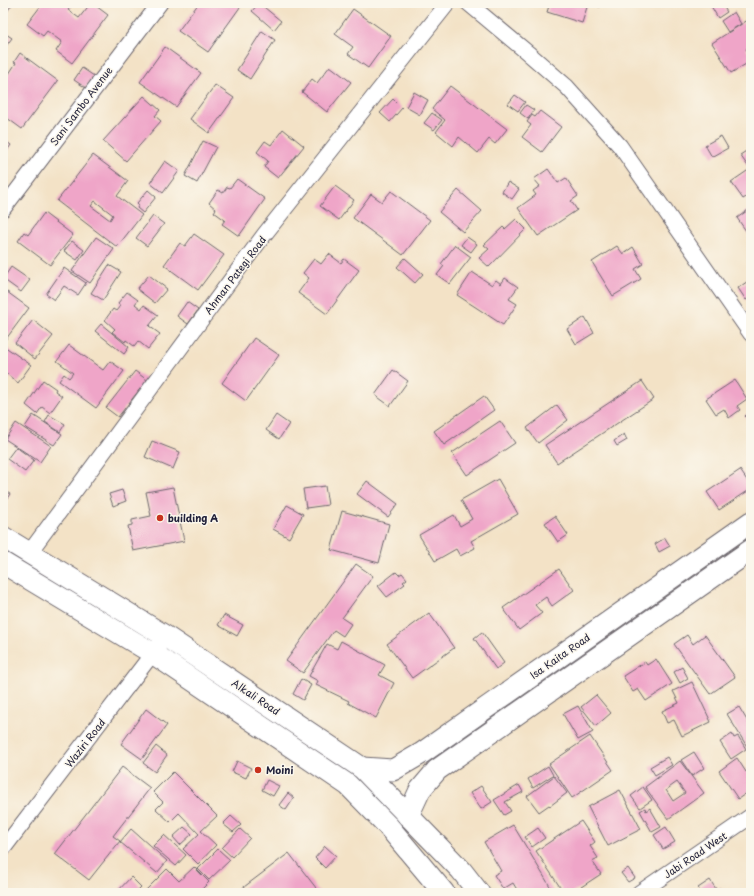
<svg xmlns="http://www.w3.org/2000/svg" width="754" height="896" font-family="'Playpen Sans',sans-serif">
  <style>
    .building { fill: #efa5c8; fill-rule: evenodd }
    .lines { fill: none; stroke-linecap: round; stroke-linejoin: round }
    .minor-casing { stroke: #6b656c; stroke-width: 17 }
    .secondary-casing { stroke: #6b656c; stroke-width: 23 }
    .minor { stroke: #fff; stroke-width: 15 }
    .secondary { stroke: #fff; stroke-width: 21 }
    .poi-dot { fill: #c8321e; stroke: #fbf7ec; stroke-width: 1.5 }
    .labels { text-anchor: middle; stroke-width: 3; stroke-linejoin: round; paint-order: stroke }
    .street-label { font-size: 10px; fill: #22223b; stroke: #fbf7ec }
    .poi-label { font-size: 10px; font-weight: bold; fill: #22223b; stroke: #fbf7ec; text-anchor: start }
  </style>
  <rect width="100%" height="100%" fill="#fbf7ec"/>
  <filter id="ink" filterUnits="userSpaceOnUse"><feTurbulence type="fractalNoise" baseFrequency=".025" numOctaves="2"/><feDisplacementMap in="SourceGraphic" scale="8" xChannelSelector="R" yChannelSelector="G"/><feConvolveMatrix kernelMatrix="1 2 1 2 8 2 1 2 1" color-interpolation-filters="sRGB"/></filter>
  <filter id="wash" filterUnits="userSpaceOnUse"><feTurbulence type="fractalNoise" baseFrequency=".012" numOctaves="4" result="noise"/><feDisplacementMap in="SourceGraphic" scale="16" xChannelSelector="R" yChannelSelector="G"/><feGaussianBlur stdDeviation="0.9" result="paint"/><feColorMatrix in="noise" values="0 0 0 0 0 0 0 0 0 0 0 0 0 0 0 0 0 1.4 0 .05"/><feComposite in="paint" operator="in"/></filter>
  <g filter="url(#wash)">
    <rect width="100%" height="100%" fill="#f3e2c6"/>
    <g id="blocks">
      <!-- building -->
      <g class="building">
        <polygon points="3,3 13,3 6,13 3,11"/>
        <polygon points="43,3 74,3 68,10 79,18 91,3 92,3 108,15 72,63 56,51 62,42 47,31 43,36 27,24"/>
        <polygon points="199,3 243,3 208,52 178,31"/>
        <polygon points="259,3 281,21 274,30 252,11"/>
        <polygon points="292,3 305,3 300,9"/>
        <polygon points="550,3 601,3 600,7 588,4 582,23 547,12"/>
        <polygon points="716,3 721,3 727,12 718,18 711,6"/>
        <polygon points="353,9 391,36 368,68 348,54 353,47 335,34"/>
        <polygon points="734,12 741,24 728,32 721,21"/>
        <polygon points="751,18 751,46 746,49 751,56 751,61 731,73 712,43"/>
        <polygon points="262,31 275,40 250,79 237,70"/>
        <polygon points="3,32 12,38 3,50"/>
        <polygon points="165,47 201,73 176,107 140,82"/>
        <polygon points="20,53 58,81 22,129 3,115 3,83 16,63 14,62"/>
        <polygon points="330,66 351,82 327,112 302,92 312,79 317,83"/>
        <polygon points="82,68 94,76 86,88 74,80"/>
        <polygon points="215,85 234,98 209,133 190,119"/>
        <polygon points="450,86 507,129 495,144 489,139 478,153 459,137 453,146 436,132 445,120 432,109"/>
        <polygon points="414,92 428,100 420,115 406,107"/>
        <polygon points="515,95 525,102 518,111 508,104"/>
        <polygon points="144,96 160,110 155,116 161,121 126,161 103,141"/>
        <polygon points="393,99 402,108 390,122 380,113"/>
        <polygon points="526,105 534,110 528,119 520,113"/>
        <polygon points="540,111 561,127 542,152 522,137 531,125 527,122 532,115 535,117"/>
        <polygon points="432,113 442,120 434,130 424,123"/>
        <polygon points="283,129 304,146 278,178 264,167 268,161 257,152 265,141 271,145"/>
        <polygon points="721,136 728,148 712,157 705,145"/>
        <polygon points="3,139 11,145 3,156"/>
        <polygon points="203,141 216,147 197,183 185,176"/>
        <polygon points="751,148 751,194 743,199 731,182 750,169 740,155"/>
        <path d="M 93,155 L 128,181 L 117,196 L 142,215 L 117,247 L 57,201 ZM 95,201 L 113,215 L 110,220 L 91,206 Z"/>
        <polygon points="165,161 179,171 163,193 150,183"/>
        <polygon points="548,169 558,183 566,178 578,196 571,201 577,210 538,236 518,208 536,195 533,191 540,186 534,179"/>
        <polygon points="237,179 265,199 239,236 222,224 225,220 214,212 216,209 209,203 218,190 223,193 227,187 230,188"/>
        <polygon points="508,182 519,189 512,199 502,192"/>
        <polygon points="335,186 354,200 339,220 320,206"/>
        <polygon points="148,190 156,197 143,213 137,208 139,205 137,203"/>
        <polygon points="458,190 482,211 463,232 439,212"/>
        <polygon points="391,191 430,220 403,255 353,218 371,194 382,202"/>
        <polygon points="751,208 751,238 737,218"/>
        <polygon points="44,213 73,235 50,265 18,241 24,232 28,235"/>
        <polygon points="153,216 164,224 147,246 136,238"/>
        <polygon points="516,219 526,229 489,267 479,258 489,249 484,245 503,227 505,229"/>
        <polygon points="194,234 224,255 198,290 164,265 180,243 185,246"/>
        <polygon points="96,237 114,249 90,283 72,271"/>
        <polygon points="467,237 477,244 471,252 461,245"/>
        <polygon points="72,241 84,250 77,260 64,251"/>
        <polygon points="455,245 471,257 450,284 437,275 444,266 441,264"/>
        <polygon points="617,246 623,254 633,247 643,264 635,269 641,279 613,296 592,262"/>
        <polygon points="329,254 341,263 344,259 359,270 327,314 298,293 309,278 303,273 314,259 321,264"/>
        <polygon points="405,258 423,274 415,283 397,267"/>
        <polygon points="109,265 121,272 103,300 91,293"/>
        <polygon points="11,267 30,280 21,292 3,279"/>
        <polygon points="64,268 86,283 78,295 64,286 54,300 46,294"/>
        <polygon points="472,272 492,285 496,280 501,284 505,278 518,287 509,299 517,304 503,325 457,295"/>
        <polygon points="149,275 167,289 155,303 137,289"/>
        <polygon points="751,279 751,297 746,300 738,288"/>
        <polygon points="3,289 29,308 6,339 3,336"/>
        <polygon points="127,292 138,300 135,304 141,309 144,305 158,315 149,326 160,334 148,349 138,341 134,346 126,340 125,342 112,332 115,329 105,320 113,309 116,311 120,306 118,303"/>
        <polygon points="187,302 198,310 188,324 177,316"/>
        <polygon points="585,317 594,333 576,344 567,329"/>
        <polygon points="33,320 53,336 35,359 15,343"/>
        <polygon points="101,324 129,347 124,354 95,331"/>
        <polygon points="254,338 279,355 246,401 222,383"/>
        <polygon points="69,345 103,370 110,361 124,371 96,408 59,381 64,374 69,378 73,373 57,361"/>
        <polygon points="4,346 31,365 18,383 3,371 3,347"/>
        <polygon points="393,370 408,381 390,406 375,395"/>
        <polygon points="135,371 147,380 118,417 106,408"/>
        <polygon points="43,380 56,389 55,391 62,396 50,413 42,407 37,414 26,405"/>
        <polygon points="735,380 747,399 737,406 740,410 729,418 724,409 716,414 706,399"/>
        <polygon points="642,381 654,399 557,463 545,445"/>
        <polygon points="484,396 494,410 444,445 434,431"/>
        <polygon points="557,405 568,420 538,443 527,428"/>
        <polygon points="751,411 751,423 745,416"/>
        <polygon points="33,415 62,434 54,445 25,427"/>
        <polygon points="49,415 65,424 60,432 45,422"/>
        <polygon points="276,415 289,424 279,439 266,430"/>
        <polygon points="500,421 515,443 467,475 452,453"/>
        <polygon points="16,423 51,446 40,462 5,439"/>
        <polygon points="624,434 627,440 617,446 614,441"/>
        <polygon points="152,441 180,452 173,469 145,457"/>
        <polygon points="16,447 34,460 25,472 7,459"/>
        <polygon points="740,470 751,486 751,489 719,510 707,492"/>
        <polygon points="498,479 518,514 471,541 475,548 460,556 456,549 435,561 419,535 454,515 460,526 472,519 461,500"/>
        <polygon points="367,481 398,504 388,517 357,494"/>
        <polygon points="325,486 328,505 306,508 303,489"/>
        <polygon points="173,487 184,541 133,551 128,526 132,525 132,520 151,516 146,492"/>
        <polygon points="3,490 10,494 3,504"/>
        <polygon points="122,490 126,501 113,506 109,494"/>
        <polygon points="287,505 303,514 289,538 273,529"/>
        <polygon points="342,511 389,524 379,563 331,550"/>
        <polygon points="555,516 568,535 558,542 545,523"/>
        <polygon points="665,538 670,546 659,552 655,544"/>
        <polygon points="356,564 373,576 342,618 351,624 343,636 334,630 303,673 286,661"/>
        <polygon points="559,569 574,590 552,606 546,597 535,605 542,613 519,630 503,608"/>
        <polygon points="396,572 399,575 402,573 407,579 403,582 405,584 387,597 378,586"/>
        <polygon points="429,613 454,648 412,678 387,644"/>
        <polygon points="224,615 243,625 237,636 218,625"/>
        <polygon points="482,632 504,663 496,669 474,638"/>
        <polygon points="687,635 693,644 705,635 735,677 710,694 674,644"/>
        <polygon points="341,641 385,665 379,675 394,683 376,718 348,703 349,701 316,685 318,681 309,676 327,644 337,649"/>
        <polygon points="656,659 672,684 646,701 638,689 633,692 623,676 645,662 647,665"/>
        <polygon points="682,667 688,678 680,683 674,672"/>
        <polygon points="301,679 311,685 303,700 293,694"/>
        <polygon points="692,682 711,722 682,736 674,720 667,723 662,711 679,703 673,691"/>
        <polygon points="596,695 611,713 596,726 581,707"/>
        <polygon points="578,706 593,732 578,740 563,714"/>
        <polygon points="739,707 751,727 751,753 727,714"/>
        <polygon points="146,709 167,725 142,759 121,744"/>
        <polygon points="732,734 734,738 738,736 746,749 731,759 720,742"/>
        <polygon points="590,736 613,770 572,798 549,764"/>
        <polygon points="156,746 167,755 155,772 143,763"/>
        <polygon points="694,752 704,768 692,776 681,760"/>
        <polygon points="667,757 672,765 655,775 650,767"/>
        <polygon points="737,758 746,772 749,770 751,773 751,790 738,799 719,771"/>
        <polygon points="237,761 251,768 246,778 232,772"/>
        <path d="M 680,761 L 704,793 L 668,819 L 645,787 ZM 677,782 L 685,793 L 673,801 L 666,790 Z"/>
        <polygon points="548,766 553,775 533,788 528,779"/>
        <polygon points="122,767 150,788 113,836 120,841 89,880 55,854"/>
        <polygon points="173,772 217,816 201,831 216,845 198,864 183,849 199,834 179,813 170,822 156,809 163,802 153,792"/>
        <polygon points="554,776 567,793 550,806 549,805 539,812 527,796"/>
        <polygon points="267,780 279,786 273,796 262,790"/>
        <polygon points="519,785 523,792 505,802 511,811 504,815 494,800"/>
        <polygon points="481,786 492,802 481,809 470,793"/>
        <polygon points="643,787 652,800 640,808 631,796"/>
        <polygon points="620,790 641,829 608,846 588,807"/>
        <polygon points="288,793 294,798 286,810 279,805"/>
        <polygon points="645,808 646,811 650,808 661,827 652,832 640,811"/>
        <polygon points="231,816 241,825 233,832 223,824"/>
        <polygon points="581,821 595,842 590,846 598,858 592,861 601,874 572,893 564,893 536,851"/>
        <polygon points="513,825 554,893 519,893 513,883 503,889 494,875 501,871 484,842"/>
        <polygon points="184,827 192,834 180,845 173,837"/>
        <polygon points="666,827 675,842 663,849 654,835"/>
        <polygon points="538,828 545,838 532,847 525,837"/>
        <polygon points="131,829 167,861 157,873 120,842"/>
        <polygon points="240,829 250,838 232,857 222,848"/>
        <polygon points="164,835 186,855 176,866 153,846"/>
        <polygon points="325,846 336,856 325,868 315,858"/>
        <polygon points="218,849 230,860 209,880 198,869"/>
        <polygon points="289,853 320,893 236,893"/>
        <polygon points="194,867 209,882 198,893 143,893 167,869 179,881"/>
        <polygon points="628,868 635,878 628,882 621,873"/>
        <polygon points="131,877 141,887 135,893 116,893"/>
        <polygon points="710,880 716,889 710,893 701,893 698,888"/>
        <polygon points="720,888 723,893 711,893"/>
      </g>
    </g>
  </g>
  <g filter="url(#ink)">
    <use href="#blocks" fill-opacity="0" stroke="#6b656c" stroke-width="1"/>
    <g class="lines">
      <!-- minor casing -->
      <g class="minor-casing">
        <g id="minor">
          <polyline points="468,3 528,53 567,87 620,146 751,334"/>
          <polyline points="3,209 160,3"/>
          <polyline points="29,553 264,235 448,3"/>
          <polyline points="3,849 159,645"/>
          <polyline points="639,893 751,816"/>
        </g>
      </g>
      <!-- secondary casing -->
      <g class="secondary-casing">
        <g id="secondary">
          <polyline points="3,537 165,636 362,768 461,870 479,893"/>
          <polyline points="3,563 154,654 348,785 388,826 444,893"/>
          <polyline points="362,768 393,770 422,753 751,522"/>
          <polyline points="408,816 420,790 437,770 751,550"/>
        </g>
      </g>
      <!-- minor -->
      <use href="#minor" class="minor"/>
      <!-- secondary -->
      <use href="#secondary" class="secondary"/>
    </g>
  </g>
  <!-- markers -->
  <g class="poi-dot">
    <circle cx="160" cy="518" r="4"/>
    <circle cx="258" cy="770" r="4"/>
  </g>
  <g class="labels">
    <!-- street labels -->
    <g class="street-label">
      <text transform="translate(81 106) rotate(-53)" y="4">Sani Sambo Avenue</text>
      <text transform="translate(235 275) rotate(-53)" y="4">Ahman Pategi Road</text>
      <text transform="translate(560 656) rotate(-35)" y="4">Isa Kaita Road</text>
      <text transform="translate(256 697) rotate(34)" y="4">Alkali Road</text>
      <text transform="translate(85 743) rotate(-52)" y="4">Waziri Road</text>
      <text transform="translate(695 855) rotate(-34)" y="4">Jabi Road West</text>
    </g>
    <!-- poi labels -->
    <g class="poi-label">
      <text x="168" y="522">building A</text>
      <text x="266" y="774">Moini</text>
    </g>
  </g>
  <!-- margin -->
  <rect width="754" height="896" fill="none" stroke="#fbf7ec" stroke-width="16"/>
</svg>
